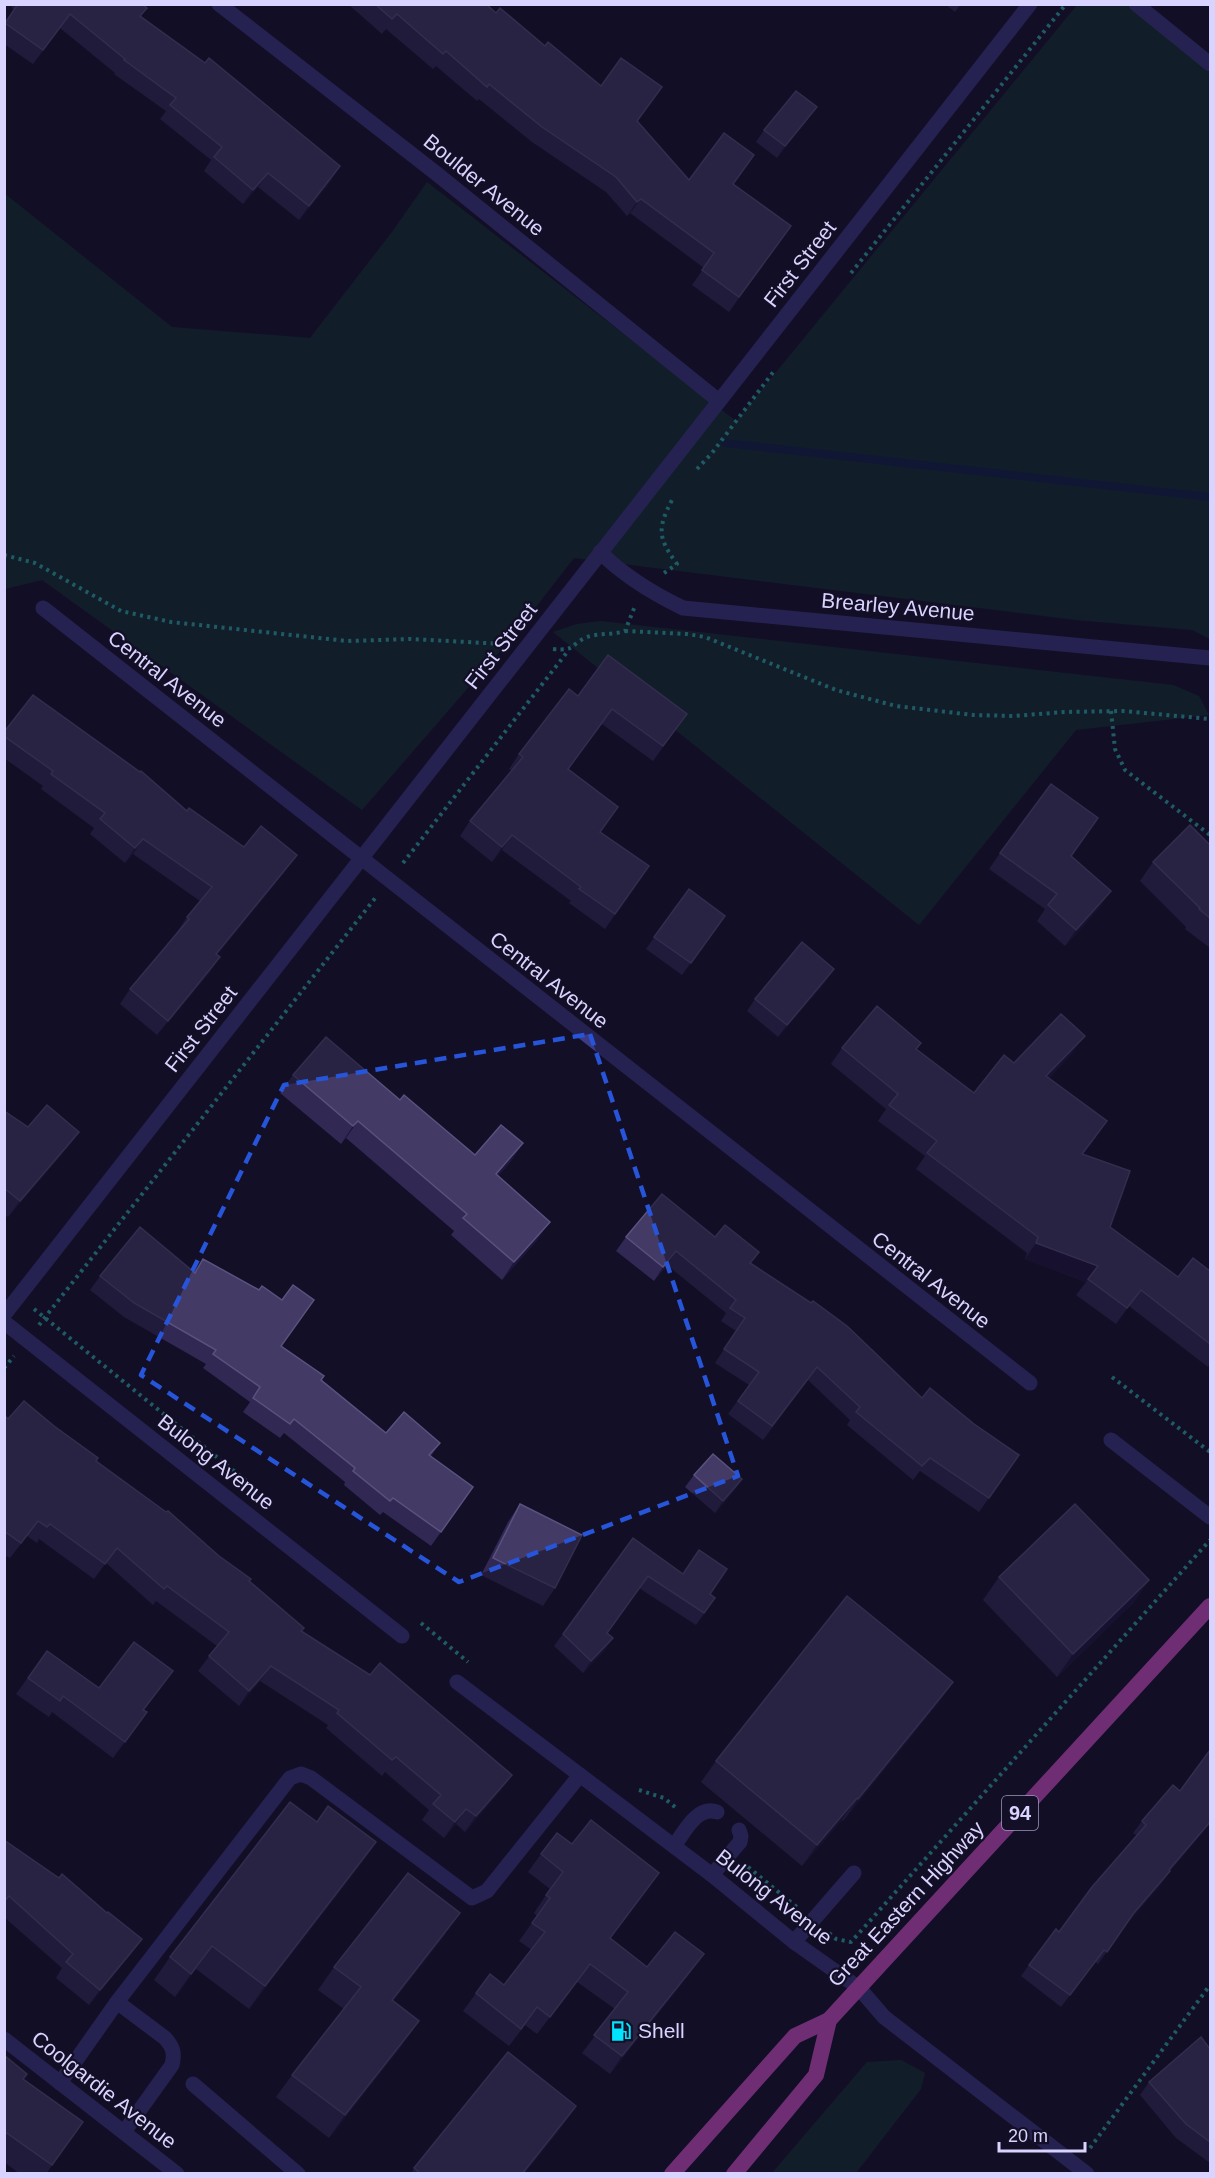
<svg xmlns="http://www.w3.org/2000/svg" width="1215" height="2178" font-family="Arial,sans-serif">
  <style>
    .green { fill: #12302f }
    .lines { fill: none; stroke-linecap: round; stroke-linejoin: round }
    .stream { stroke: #0c2248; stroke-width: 8 }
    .path { stroke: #2fb8b0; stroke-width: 4; stroke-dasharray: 3 4.5; stroke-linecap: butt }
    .service { stroke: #3d3a85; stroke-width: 15 }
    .minor { stroke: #3d3a85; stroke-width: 15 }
    .tertiary { stroke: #3d3a85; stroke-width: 15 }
    .trunk { stroke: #e055d1; stroke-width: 16 }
    .wall { fill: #312854 }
    .shaded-wall { fill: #1d163a }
    .building { fill: #433a66; stroke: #5a527e; stroke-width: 1.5 }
    .marked { fill: none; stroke: #2655da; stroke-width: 4.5; stroke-dasharray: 12 8; stroke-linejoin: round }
    .labels { text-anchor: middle; stroke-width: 4.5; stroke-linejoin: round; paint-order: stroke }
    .shield { fill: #130f26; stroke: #9e99be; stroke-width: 1.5 }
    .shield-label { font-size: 20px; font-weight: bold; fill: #d9d4ff }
    .street-label { font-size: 21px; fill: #d9d4ff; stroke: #130f26 }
    .poi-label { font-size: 21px; fill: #d9d4ff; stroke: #130f26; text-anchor: start }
  </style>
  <rect width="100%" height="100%" fill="#130f26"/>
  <!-- green -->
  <g class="green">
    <polygon points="1077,5 1133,5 1210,73 1210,639 1192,630 1076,620 574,558 514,635 362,810 42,580 5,589 4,193 172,327 310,338 392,232 427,182 736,421"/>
    <polygon points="600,621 1173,685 1199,696 1209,715 1076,730 919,925 553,632 577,624"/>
    <polygon points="901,2060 925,2073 921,2089 856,2173 772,2173 867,2062"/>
  </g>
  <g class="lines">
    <!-- stream -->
    <polyline class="stream" points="725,443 1210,497"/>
    <!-- path -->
    <g class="path">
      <polyline points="851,273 1066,4"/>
      <polyline points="697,469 712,453 774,371"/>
      <polyline points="4,555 35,563 121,611 171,622 347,641 411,639 504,644"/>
      <path d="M 664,573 L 677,564 C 658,538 657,529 672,500"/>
      <polyline points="625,631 687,634 705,637 836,690 896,706 973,715 1014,716 1064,712 1123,711 1210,719"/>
      <path d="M 553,649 C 577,651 569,645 587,637 C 598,633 613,635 625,631 L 635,606"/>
      <polyline points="1111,711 1115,749 1125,770 1210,835"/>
      <polyline points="403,863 568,651"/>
      <polyline points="34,1309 266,1497"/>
      <polyline points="39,1325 376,897"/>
      <polyline points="4,1368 14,1356"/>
      <polyline points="1112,1377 1210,1452"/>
      <polyline points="421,1623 468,1662"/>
      <polyline points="639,1790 664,1798 675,1807"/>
      <polyline points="748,1867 798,1908"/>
      <polyline points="829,1933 836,1939 851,1942 1210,1540"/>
      <polyline points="1090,2148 1210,1985"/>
    </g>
    <!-- service -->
    <g class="service">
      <path d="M 674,1846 C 684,1833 697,1805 717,1812"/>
      <polyline points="712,1875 740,1842 741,1836 739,1830"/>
      <polyline points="794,1942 854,1873"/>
      <polyline points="117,2002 290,1778 301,1774 311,1778 472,1898 487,1891 580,1775"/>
      <path d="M 60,2083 L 117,2002 L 165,2038 C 173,2047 175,2053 172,2065 L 124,2132"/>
      <polyline points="193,2084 298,2174"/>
    </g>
    <!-- minor -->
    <g class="minor">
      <polyline points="219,4 437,174 719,401"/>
      <polyline points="1136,4 1210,64"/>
      <path d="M 600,552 C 624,576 652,593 683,608 L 1210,658"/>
      <polyline points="43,608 1030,1383"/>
      <polyline points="4,1322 402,1636"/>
      <polyline points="1111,1440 1210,1517"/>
      <polyline points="457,1682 712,1875 794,1942 859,1988 884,2017 1087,2174"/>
    </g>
    <!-- tertiary -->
    <g class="tertiary">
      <polyline points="4,1315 1030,4"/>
      <polyline points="4,2039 177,2174"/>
    </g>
    <!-- trunk -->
    <g class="trunk">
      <polyline points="672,2174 795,2036 829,2020 1210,1606"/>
      <polyline points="734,2174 816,2075 829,2020"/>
    </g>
  </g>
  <!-- wall -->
  <g class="wall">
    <polygon points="10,4 142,4 147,8 141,16 331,181 299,220 258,187 243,204 204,171 211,160 160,119 166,111 114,74 115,73 60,28 33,64 4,44 4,24 14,11"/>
    <polygon points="348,4 486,4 496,13 545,46 638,121 689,180 733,184 791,226 729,312 692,285 704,268 630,213 627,216 606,192 532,142 479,99 477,101 436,66 433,69 386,29 382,34"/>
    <polygon points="945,4 961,4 955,12"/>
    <polygon points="808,119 777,158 756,142 764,130"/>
    <polygon points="578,696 687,714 653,761 602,724 568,769 600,832 649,866 605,929 569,903 571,901 502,850 492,862 460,836 470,821 512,771 509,769 519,754"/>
    <polygon points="4,732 187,811 244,847 286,870 217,955 210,972 157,1035 120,1004 130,989 178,932 177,932 187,917 200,901 133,854 125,863 90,834 94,828 41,789 43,786 4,758"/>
    <polygon points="1210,845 1210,948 1185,929 1186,927 1140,881 1153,862"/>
    <polygon points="1000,853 1071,856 1100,907 1065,946 1037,921 1045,909 989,869"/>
    <polygon points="689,889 725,916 682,975 646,949"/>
    <polygon points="826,981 778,1037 747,1011 755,999"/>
    <polygon points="921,1043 916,1050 974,1093 1014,1063 1073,1052 1049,1078 1096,1137 1083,1154 1110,1227 1178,1277 1210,1271 1210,1364 1208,1367 1129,1306 1116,1324 1076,1295 1086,1282 1025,1259 1027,1253 916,1169 925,1156 878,1121 886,1109 831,1064 842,1048"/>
    <polygon points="293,1075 400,1100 475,1155 523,1143 511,1161 498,1176 538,1239 502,1280 451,1235 454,1231 346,1138 341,1144 280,1093"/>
    <polygon points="4,1111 28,1127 79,1132 67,1148 8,1217 4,1214"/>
    <polygon points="626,1237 715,1237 759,1252 751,1263 922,1398 974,1424 1019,1455 979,1512 920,1471 913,1480 847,1425 850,1420 808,1380 763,1440 728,1414 749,1385 715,1363 736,1331 721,1321 726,1313 667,1265 654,1281 616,1251"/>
    <polygon points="203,1259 281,1346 386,1433 440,1443 431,1456 473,1487 431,1546 383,1512 380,1515 344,1485 345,1482 284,1433 280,1438 243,1412 250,1402 203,1368 206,1364 124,1317 90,1290 100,1276 194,1272"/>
    <polygon points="4,1415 8,1419 54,1426 96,1461 219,1556 249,1581 301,1631 512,1775 501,1790 465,1832 456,1824 444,1838 422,1820 429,1810 385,1772 382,1776 326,1728 328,1725 260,1681 239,1706 198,1671 217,1646 156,1601 153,1605 106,1563 94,1579 39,1539 37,1543 27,1536 10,1558 4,1555"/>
    <polygon points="694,1475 742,1479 734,1491 715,1513 685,1487"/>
    <polygon points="520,1504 555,1588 543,1606 481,1575 508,1522"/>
    <polygon points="633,1538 715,1598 696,1625 639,1588 607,1633 605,1650 583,1673 554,1646"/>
    <polygon points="999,1577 1149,1580 1133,1603 1057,1677 983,1600"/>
    <polygon points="47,1651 99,1688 161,1687 144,1710 135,1728 113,1758 52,1712 49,1717 16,1694"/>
    <polygon points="953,1682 938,1703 843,1821 842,1820 802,1866 701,1782 716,1761"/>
    <polygon points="1173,1785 1170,1871 1162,1883 1125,1926 1098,1964 1095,1962 1061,2007 1021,1976 1029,1965 1059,1932 1137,1836 1133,1833 1142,1821"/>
    <polygon points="317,1822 376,1842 360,1865 249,2009 196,1969 175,1997 154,1980 170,1957"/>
    <polygon points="4,1840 131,1954 89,2005 56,1978 62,1968 4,1917"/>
    <polygon points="572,1844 659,1873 610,1938 647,1967 691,1972 610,2074 582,2053 615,2009 577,1982 537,2034 525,2025 509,2046 463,2011 490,1974 504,1985 532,1950 519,1941 537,1916 534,1913 550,1889 528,1872 541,1854"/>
    <polygon points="444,1936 393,2001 403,2044 329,2138 276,2097 292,2075 344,2009 318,1990 334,1967"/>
    <polygon points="1210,2049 1210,2163 1176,2138 1140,2095 1149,2082"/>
    <polygon points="4,2055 23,2079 83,2122 46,2174 20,2174 4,2162"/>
    <polygon points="576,2106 560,2129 524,2174 411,2174 414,2168"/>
  </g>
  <!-- shaded-wall -->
  <g class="shaded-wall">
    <polygon points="817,107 808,119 777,158 785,146"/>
    <polygon points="340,166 331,181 299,220 309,206"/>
    <polygon points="268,173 258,187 243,204 253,190"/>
    <polygon points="641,199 630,213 627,216 637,202"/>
    <polygon points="512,835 502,850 492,862 502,847"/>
    <polygon points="143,839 133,854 125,863 135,848"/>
    <polygon points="297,855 286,870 206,969 216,954"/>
    <polygon points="1111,891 1100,907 1065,946 1076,930"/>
    <polygon points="220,957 210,972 157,1035 168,1021"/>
    <polygon points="834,969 826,981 778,1037 787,1025"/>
    <polygon points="1085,1036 1073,1052 1035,1092 1046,1076"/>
    <polygon points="358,1121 346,1138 341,1144 353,1126"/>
    <polygon points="79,1132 67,1148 8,1217 20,1201"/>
    <polygon points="523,1143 511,1161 484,1192 496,1174"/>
    <polygon points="550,1222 538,1239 502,1280 514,1262"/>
    <polygon points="1036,1243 1098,1266 1086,1282 1025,1259"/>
    <polygon points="676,1251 667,1265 654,1281 663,1267"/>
    <polygon points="742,1479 734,1491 715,1513 723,1501"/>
    <polygon points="1149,1580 1133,1603 1057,1677 1073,1654"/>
    <polygon points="613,1638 605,1650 583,1673 591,1661"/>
    <polygon points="271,1666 260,1681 239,1706 249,1691"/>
    <polygon points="953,1682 938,1703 843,1821 858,1799"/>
    <polygon points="512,1775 501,1790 465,1832 476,1816"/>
    <polygon points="857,1798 842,1820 802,1866 817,1845"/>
    <polygon points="466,1809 456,1824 444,1838 455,1822"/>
    <polygon points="1210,1822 1210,1824 1161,1882 1169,1870"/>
    <polygon points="376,1842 360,1865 249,2009 265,1986"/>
    <polygon points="1170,1871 1162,1883 1125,1926 1098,1964 1133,1914"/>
    <polygon points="659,1873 646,1891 597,1956 610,1938"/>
    <polygon points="460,1913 444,1936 376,2022 392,2000"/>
    <polygon points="142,1939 131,1954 89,2005 100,1990"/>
    <polygon points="212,1946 196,1969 175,1997 191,1974"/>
    <polygon points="704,1954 691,1972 610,2074 622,2056"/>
    <polygon points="419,2021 403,2044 329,2138 345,2115"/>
    <polygon points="576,2106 560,2129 524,2174 522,2174"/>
  </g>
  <!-- building -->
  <g class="building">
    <polygon points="18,4 142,4 147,8 140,16 205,63 209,58 340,166 309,206 268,173 253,190 214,157 222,147 170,105 176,98 124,60 125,59 70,14 43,50 5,23"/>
    <polygon points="375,4 486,4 496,13 500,8 545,46 548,42 601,86 621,58 662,87 637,121 689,180 724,133 754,155 733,184 791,226 739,297 702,270 714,253 641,199 637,202 616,177 542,127 489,84 487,87 446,51 443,54 397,14 392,19"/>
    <polygon points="796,91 817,107 785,146 764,130"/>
    <polygon points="608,655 687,714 663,746 612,709 568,769 618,807 600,832 649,866 615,914 579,889 581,887 512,835 502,847 470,821 523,757 519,754 569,689 578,696"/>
    <polygon points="33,695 140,772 141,771 187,811 189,808 244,847 261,826 297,855 216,954 220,957 168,1021 130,989 189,919 187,917 212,887 143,839 135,848 100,819 105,813 51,774 53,771 4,736 4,732"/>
    <polygon points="1051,784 1098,818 1071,856 1111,891 1076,930 1048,905 1057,894 1000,853"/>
    <polygon points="1190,825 1210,845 1210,918 1199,909 1200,908 1153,862"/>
    <polygon points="689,889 725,916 691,963 654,937"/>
    <polygon points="802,942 834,969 787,1025 755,999"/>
    <polygon points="877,1006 921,1043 916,1049 974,1093 1004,1055 1014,1063 1061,1014 1085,1036 1046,1076 1107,1121 1082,1154 1130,1171 1110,1227 1178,1277 1193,1258 1210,1271 1210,1344 1141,1290 1127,1308 1088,1279 1098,1266 1036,1243 1038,1237 927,1153 937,1141 889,1105 898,1094 842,1048"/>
    <polygon points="326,1037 400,1100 404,1095 475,1155 501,1125 523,1143 496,1174 550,1222 514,1262 463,1218 467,1214 358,1121 353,1126 293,1075"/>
    <polygon points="47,1105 79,1132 20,1201 4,1188 4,1111 28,1127"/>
    <polygon points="662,1194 715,1237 725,1225 759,1252 750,1263 811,1303 813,1301 847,1326 922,1398 930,1388 974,1424 1019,1455 989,1498 930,1458 922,1466 856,1412 860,1407 817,1367 772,1426 738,1401 759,1372 724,1349 745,1318 730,1308 736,1300 676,1251 663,1267 626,1237"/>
    <polygon points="140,1227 195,1273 203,1259 259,1290 262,1286 282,1300 293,1285 314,1300 281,1346 324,1376 321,1380 386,1433 404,1412 440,1443 429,1455 473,1487 441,1532 393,1498 390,1501 353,1471 355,1468 294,1419 290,1424 253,1398 260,1387 213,1354 216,1350 134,1303 100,1276"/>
    <polygon points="24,1401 54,1426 98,1458 96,1461 166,1512 168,1511 219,1556 251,1579 249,1581 304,1628 301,1631 370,1675 380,1663 512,1775 476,1816 466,1809 455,1822 433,1804 441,1795 396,1757 392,1760 337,1713 339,1710 271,1666 249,1691 209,1656 229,1632 167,1586 164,1589 117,1548 105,1564 50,1524 47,1527 38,1521 21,1543 4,1531 4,1415 8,1419"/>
    <polygon points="713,1454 742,1479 723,1501 694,1475"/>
    <polygon points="520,1504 582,1535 555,1588 493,1558"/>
    <polygon points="1075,1504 1149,1580 1073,1654 999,1577"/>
    <polygon points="633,1538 683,1574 699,1550 727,1569 710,1594 715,1598 704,1613 648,1576 607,1633 613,1638 591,1661 563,1634"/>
    <polygon points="847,1596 953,1682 858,1799 857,1798 817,1845 716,1761"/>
    <polygon points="134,1642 173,1671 143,1710 147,1712 125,1742 63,1696 60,1701 28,1678 47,1651 99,1688"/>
    <polygon points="1210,1750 1210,1822 1169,1870 1170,1871 1133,1914 1107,1952 1104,1950 1070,1995 1029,1965 1056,1929 1059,1932 1092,1887 1146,1825 1142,1821 1173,1785 1180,1791"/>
    <polygon points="290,1802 317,1822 328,1806 376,1842 265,1986 212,1946 191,1974 170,1957"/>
    <polygon points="591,1820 659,1873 610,1938 647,1967 675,1932 704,1954 622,2056 594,2035 628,1992 590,1964 550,2017 537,2007 521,2029 476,1993 490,1974 504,1985 545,1932 532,1923 550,1898 546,1895 563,1872 541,1854 557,1833 572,1844"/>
    <polygon points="4,1840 59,1878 62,1874 107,1913 108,1912 142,1939 100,1990 66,1962 73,1954 9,1896 4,1902"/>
    <polygon points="408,1873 460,1913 392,2000 419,2021 345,2115 292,2075 361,1987 334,1967"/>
    <polygon points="1201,2037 1210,2049 1210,2142 1186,2124 1149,2082"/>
    <polygon points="508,2052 576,2106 522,2174 421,2174 414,2168"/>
    <polygon points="4,2055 27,2074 23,2079 83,2122 52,2165 4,2131"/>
  </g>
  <!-- marked area -->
  <path d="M0 0H1215V2178H0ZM 590,1034 L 738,1476 L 459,1582 L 141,1375 L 284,1085 Z" fill="#130f26" fill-opacity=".55" fill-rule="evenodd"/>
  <path class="marked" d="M 590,1034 L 738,1476 L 459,1582 L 141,1375 L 284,1085 Z"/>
  <!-- icons -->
  <defs>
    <g id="fuel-bare" transform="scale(1.62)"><path d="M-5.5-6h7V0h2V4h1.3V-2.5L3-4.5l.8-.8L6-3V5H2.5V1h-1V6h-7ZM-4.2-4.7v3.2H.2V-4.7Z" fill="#00e5ff" stroke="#130f26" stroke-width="2.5" paint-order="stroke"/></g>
  </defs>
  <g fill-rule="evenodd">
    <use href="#fuel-bare" x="621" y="2031"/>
  </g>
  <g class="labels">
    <!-- shield labels -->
    <rect class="shield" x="1002" y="1796" width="36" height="34" rx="4.5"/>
    <g class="shield-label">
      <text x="1020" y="1820">94</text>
    </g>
    <!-- street labels -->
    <g class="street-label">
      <text transform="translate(484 185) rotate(39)" y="7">Boulder Avenue</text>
      <text transform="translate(800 264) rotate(-52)" y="7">First Street</text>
      <text transform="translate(898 607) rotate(5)" y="7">Brearley Avenue</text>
      <text transform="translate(501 646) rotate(-52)" y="7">First Street</text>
      <text transform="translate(167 679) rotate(38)" y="7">Central Avenue</text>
      <text transform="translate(549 980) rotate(38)" y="7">Central Avenue</text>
      <text transform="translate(201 1029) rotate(-52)" y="7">First Street</text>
      <text transform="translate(931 1280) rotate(38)" y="7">Central Avenue</text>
      <text transform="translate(216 1462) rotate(38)" y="7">Bulong Avenue</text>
      <text transform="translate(774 1897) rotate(38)" y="7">Bulong Avenue</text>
      <text transform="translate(906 1904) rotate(-47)" y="7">Great Eastern Highway</text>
      <text transform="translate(104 2090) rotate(38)" y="7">Coolgardie Avenue</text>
    </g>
    <!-- poi labels -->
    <g class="poi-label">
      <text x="638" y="2038">Shell</text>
    </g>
  </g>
  <!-- border -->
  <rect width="1215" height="2178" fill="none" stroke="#d9d4ff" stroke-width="12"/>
  <!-- scale -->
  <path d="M999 2142v9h86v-9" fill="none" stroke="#d9d4ff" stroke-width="3"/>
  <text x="1008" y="2142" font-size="18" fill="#d9d4ff" stroke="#130f26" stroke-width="4.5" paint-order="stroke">20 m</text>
</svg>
